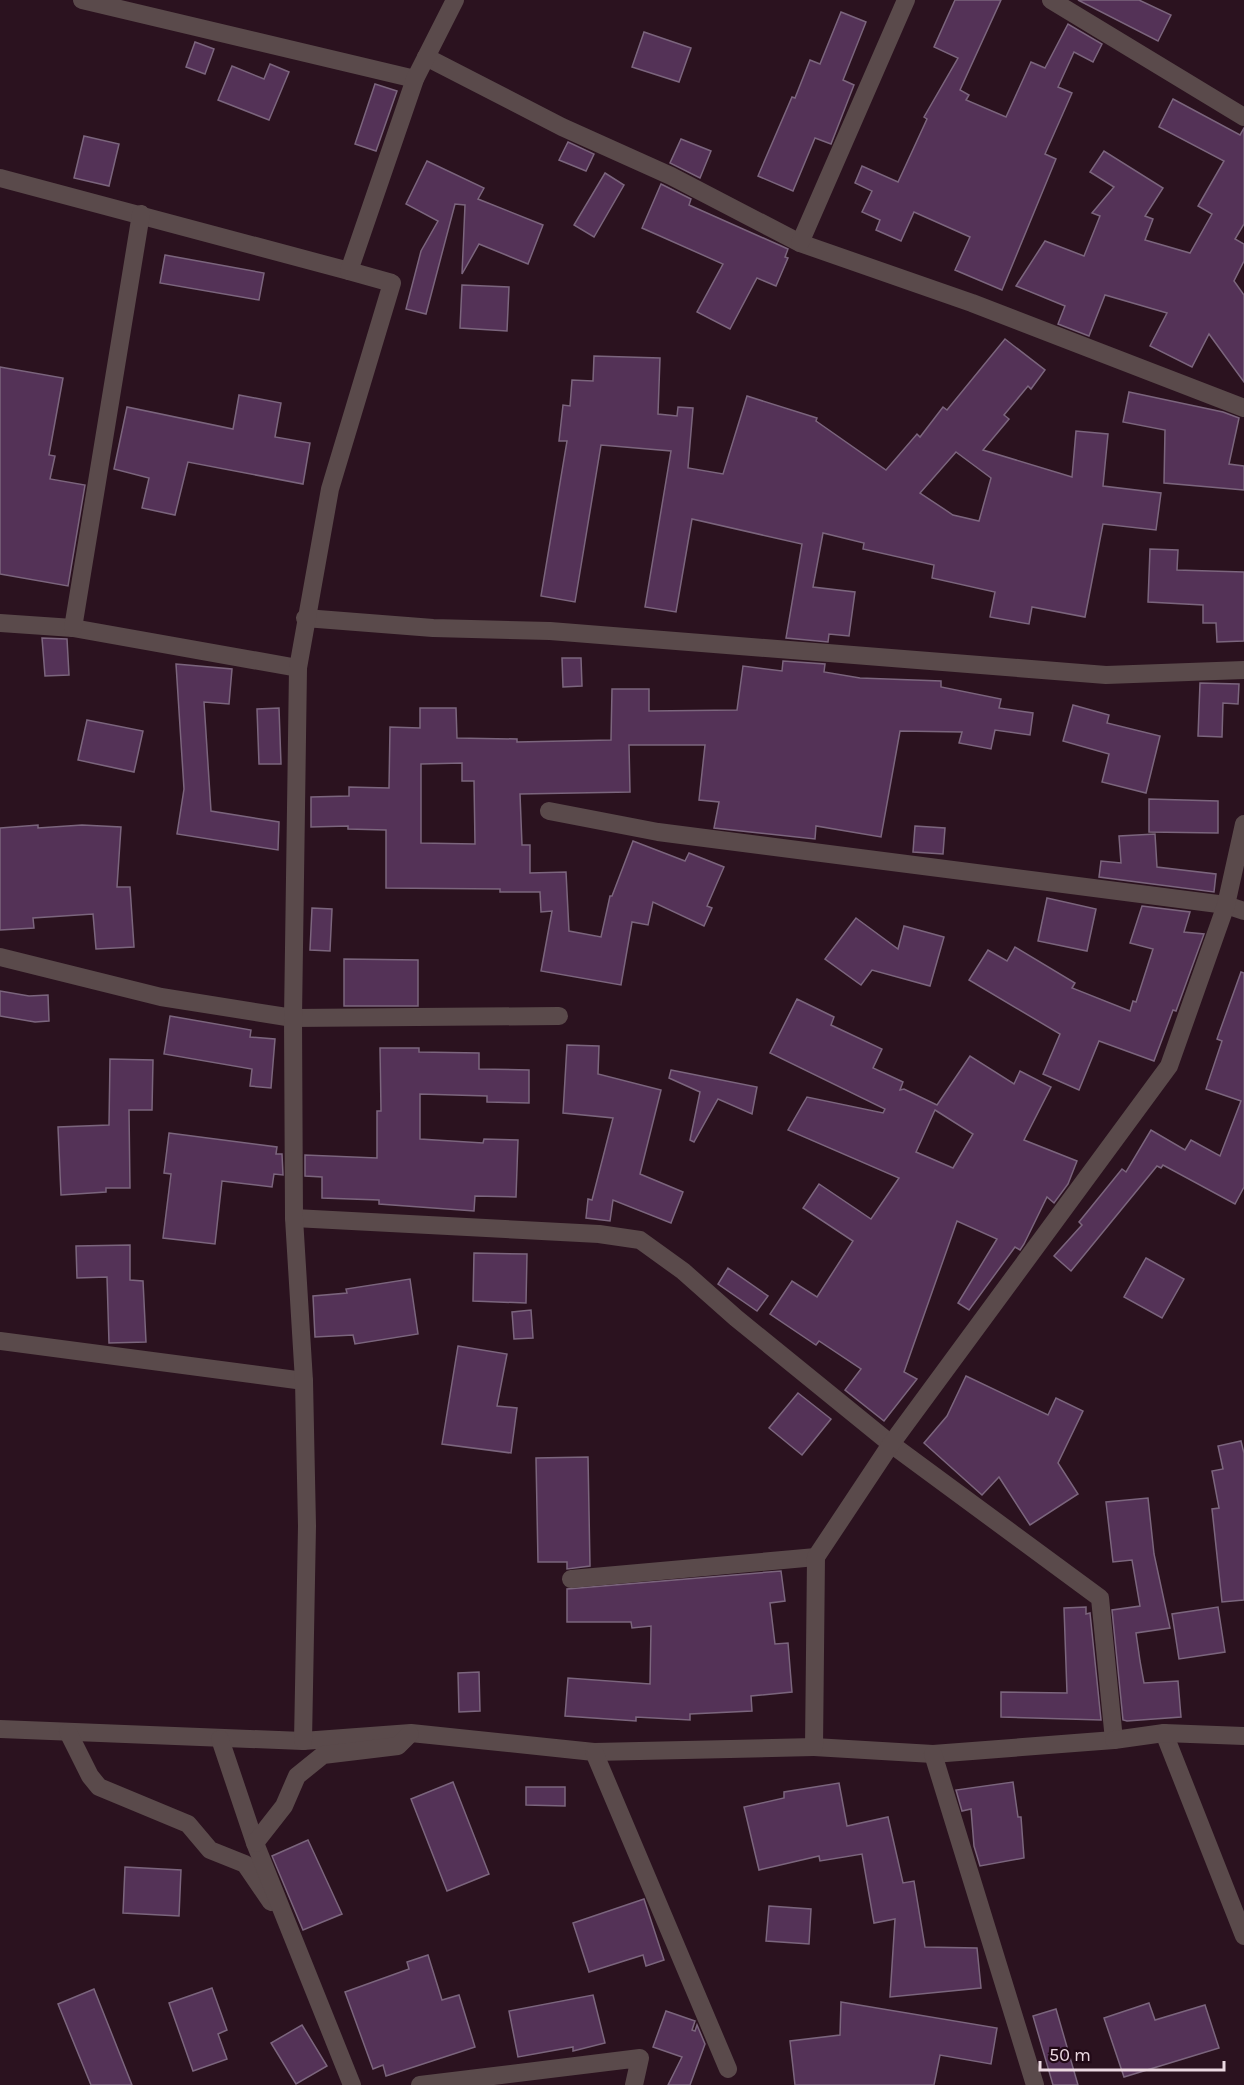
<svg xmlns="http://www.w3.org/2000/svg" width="1244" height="2085" font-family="Karla,sans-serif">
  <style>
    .building { fill: #543257; stroke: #7b657d; stroke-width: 1.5; fill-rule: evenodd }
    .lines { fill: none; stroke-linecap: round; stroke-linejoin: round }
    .minor { stroke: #5a4a4b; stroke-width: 18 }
  </style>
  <rect width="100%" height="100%" fill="#2b121f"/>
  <!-- building -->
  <g class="building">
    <polygon points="955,0 1001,0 960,90 969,95 966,100 1006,117 1031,62 1045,68 1068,24 1102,44 1093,62 1074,52 1058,87 1072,93 1045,154 1056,159 1002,290 955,270 970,237 914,212 901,241 876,230 880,220 862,212 872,191 855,183 862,166 898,182 927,119 924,117 958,58 934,47"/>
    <polygon points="1078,0 1139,0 1171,15 1158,41"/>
    <polygon points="841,12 866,22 843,80 854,85 831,144 815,138 793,191 758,176 792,97 795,98 810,60 820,64"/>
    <polygon points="644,32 691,48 679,82 632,67"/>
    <polygon points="195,42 214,49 205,74 186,67"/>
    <polygon points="270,64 289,72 269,120 218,100 232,66 264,79"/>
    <polygon points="375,84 397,91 376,151 355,144"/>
    <polygon points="1173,99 1240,135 1244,128 1244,224 1235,239 1244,244 1244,261 1234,281 1244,295 1244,382 1209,334 1192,367 1150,346 1167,313 1105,295 1089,336 1058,324 1065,306 1016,286 1045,241 1084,256 1100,216 1092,213 1114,187 1090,172 1104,151 1163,188 1145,216 1153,219 1145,240 1190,253 1212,214 1198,206 1224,161 1159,127"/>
    <polygon points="84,136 119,144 109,186 74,178"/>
    <polygon points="681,139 711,151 700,178 670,163"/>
    <polygon points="568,142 594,154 586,171 559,160"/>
    <polygon points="427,161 484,188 478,199 543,225 528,264 479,244 462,274 465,205 455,204 426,314 406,309 421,251 438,221 406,204"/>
    <polygon points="605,173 624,185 594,237 574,225"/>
    <polygon points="661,184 691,199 689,205 788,249 785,257 788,258 776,286 757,278 730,329 697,312 723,264 642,228"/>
    <polygon points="165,255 264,273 259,300 160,283"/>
    <polygon points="462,285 509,287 507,331 460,328"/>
    <path d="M 1005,339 L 1045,370 L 1031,389 L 1028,386 L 1004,415 L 1009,419 L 983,450 L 1072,477 L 1076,431 L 1108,434 L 1103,486 L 1161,493 L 1156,530 L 1103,524 L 1085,617 L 1032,607 L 1029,624 L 990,617 L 995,592 L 932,578 L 934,565 L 863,549 L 864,543 L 823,533 L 813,587 L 855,592 L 849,636 L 829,634 L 828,642 L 786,638 L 802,544 L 692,519 L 676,612 L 645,607 L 671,451 L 601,445 L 575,602 L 541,596 L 567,441 L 559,441 L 563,405 L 570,406 L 572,380 L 593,381 L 594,356 L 660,358 L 658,414 L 677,416 L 678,407 L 693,408 L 688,468 L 723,474 L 747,396 L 817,418 L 816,421 L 886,470 L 917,434 L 920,437 L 943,407 L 947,410 ZM 956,452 L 991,478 L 979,521 L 953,515 L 920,493 Z"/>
    <polygon points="0,367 63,378 49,455 55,456 50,479 85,485 68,586 0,574"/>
    <polygon points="1129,392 1223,412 1239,418 1229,464 1244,466 1244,490 1164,483 1165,430 1123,422"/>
    <polygon points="239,395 281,403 275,437 310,443 303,484 188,462 175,515 142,508 149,478 114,469 127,407 233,429"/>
    <polygon points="1150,549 1178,550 1177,570 1244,572 1244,641 1217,642 1216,623 1203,623 1203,605 1148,602"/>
    <polygon points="42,638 67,639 69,675 45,676"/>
    <polygon points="562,658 581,658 582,686 563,687"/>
    <path d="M 783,661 L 825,664 L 824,672 L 860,678 L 941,681 L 941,687 L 1001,699 L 999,708 L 1033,713 L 1030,735 L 995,730 L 991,749 L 959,743 L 962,732 L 900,731 L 881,837 L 816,826 L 815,839 L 714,828 L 719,802 L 699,800 L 705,745 L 629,745 L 630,792 L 520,794 L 522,845 L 530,845 L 530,873 L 566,872 L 569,931 L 601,937 L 610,896 L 612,896 L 633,841 L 685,861 L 689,853 L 724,867 L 707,906 L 712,908 L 704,926 L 653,902 L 648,925 L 632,922 L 621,985 L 541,971 L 552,911 L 541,912 L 540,892 L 500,892 L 500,889 L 386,888 L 386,830 L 348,829 L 348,826 L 311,827 L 311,797 L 349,796 L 349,787 L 389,788 L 390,727 L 420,728 L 420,708 L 456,708 L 457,738 L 517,739 L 517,742 L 611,740 L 612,689 L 649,689 L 649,711 L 737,710 L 743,666 L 782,671 ZM 462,763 L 462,781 L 474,781 L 475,844 L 421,843 L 421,764 Z"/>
    <polygon points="176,664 232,669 229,704 204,702 211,811 279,822 278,850 177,834 184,789"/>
    <polygon points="1200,683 1239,684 1238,704 1223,703 1222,737 1198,736"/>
    <polygon points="1073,705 1109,715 1107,723 1160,736 1146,793 1102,782 1109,754 1063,741"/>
    <polygon points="279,708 281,764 259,764 257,709"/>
    <polygon points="87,720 143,731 134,772 78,760"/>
    <polygon points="1149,799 1218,801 1218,833 1149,832"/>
    <polygon points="38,825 38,828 82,825 121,827 117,887 130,887 134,947 96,949 93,914 33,918 34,928 0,930 0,828"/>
    <polygon points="915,826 945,828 943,854 913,852"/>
    <polygon points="1155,834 1157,867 1216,874 1214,892 1099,877 1101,861 1121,863 1119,836"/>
    <polygon points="1047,898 1096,909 1087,951 1038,941"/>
    <polygon points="1142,906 1190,912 1184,932 1204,934 1176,1011 1173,1010 1154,1061 1099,1041 1079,1090 1043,1074 1060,1034 969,980 988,950 1007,961 1015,947 1075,983 1072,988 1130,1011 1133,1001 1136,1002 1153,949 1130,943"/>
    <polygon points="312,908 332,909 330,951 310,950"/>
    <polygon points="856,918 898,949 904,926 944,937 930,986 872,970 861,985 825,959"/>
    <polygon points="344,959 418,960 418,1006 344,1006"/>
    <polygon points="1241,972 1244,973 1244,1187 1235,1204 1163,1165 1161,1168 1157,1166 1071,1271 1054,1256 1082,1225 1079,1222 1122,1169 1126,1172 1151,1130 1185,1150 1191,1140 1220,1156 1241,1101 1206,1089 1222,1041 1217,1039"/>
    <polygon points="0,991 29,996 48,995 49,1021 35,1022 0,1016"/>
    <path d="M 797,999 L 834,1017 L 831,1025 L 882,1049 L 873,1068 L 903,1082 L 900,1090 L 904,1089 L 937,1105 L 970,1056 L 1014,1084 L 1020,1071 L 1051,1087 L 1024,1140 L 1077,1161 L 1068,1184 L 1054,1203 L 1047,1197 L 1024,1244 L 1020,1250 L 1015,1247 L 969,1310 L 958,1303 L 997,1239 L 957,1221 L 904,1372 L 917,1379 L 884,1421 L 845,1390 L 861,1369 L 819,1341 L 816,1345 L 770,1314 L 792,1281 L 817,1297 L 853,1241 L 803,1208 L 819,1184 L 871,1219 L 899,1178 L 788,1130 L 807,1097 L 883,1113 L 885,1109 L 770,1053 ZM 935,1110 L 973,1134 L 953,1168 L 916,1152 Z"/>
    <polygon points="170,1016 251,1030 250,1037 275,1039 271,1088 250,1086 252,1069 164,1054"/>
    <polygon points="567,1045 599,1046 598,1074 661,1090 640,1174 683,1192 671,1223 613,1200 610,1221 586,1218 588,1199 592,1200 613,1118 563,1113"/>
    <polygon points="380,1048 419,1048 419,1052 479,1053 479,1069 529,1070 529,1103 487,1102 487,1096 420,1094 420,1139 483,1143 484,1139 518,1140 516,1197 475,1196 474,1211 379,1204 379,1200 322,1198 322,1177 305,1176 305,1155 377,1158 377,1111 381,1111"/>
    <polygon points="110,1059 153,1060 152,1110 129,1110 130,1188 106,1188 106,1192 61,1195 58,1127 109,1125"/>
    <polygon points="671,1070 757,1087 752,1114 718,1099 694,1142 690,1140 700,1092 669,1078"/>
    <polygon points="169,1133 277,1147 276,1154 282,1154 283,1175 274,1174 272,1187 222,1181 215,1244 163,1238 171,1174 164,1173"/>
    <polygon points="130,1245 130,1280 143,1281 146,1342 109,1343 107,1277 77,1278 76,1246"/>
    <polygon points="474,1253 527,1254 526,1303 473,1301"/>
    <polygon points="1146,1258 1184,1279 1162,1318 1124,1297"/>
    <polygon points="728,1268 768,1296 757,1311 718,1284"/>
    <polygon points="410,1279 418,1334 355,1344 353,1335 315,1337 313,1296 347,1293 346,1289"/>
    <polygon points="531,1310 533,1338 514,1339 512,1312"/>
    <polygon points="458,1346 507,1354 497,1406 517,1408 511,1453 442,1444"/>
    <polygon points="966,1376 1048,1415 1056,1398 1083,1411 1058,1463 1078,1494 1030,1525 999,1477 982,1495 924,1443 947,1416"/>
    <polygon points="798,1393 831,1419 802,1455 769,1428"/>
    <polygon points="1241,1441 1244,1453 1244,1600 1222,1602 1212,1509 1219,1508 1212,1471 1223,1469 1218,1446"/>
    <polygon points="588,1457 590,1566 567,1569 567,1562 538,1562 536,1458"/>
    <polygon points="1148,1498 1154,1554 1170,1628 1136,1633 1140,1661 1144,1683 1178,1681 1181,1717 1127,1721 1123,1720 1112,1610 1140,1606 1132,1560 1113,1562 1106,1502"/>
    <polygon points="781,1571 785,1601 770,1603 775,1644 788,1643 792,1692 751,1696 752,1711 690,1714 690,1720 636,1717 636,1721 565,1716 568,1678 650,1684 651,1626 632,1628 631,1622 567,1622 567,1589"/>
    <polygon points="1086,1607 1086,1614 1090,1613 1101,1720 1001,1717 1001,1692 1067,1693 1064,1608"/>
    <polygon points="1218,1607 1225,1652 1179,1659 1172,1614"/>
    <polygon points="479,1672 480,1711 459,1712 458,1673"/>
    <polygon points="453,1782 489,1874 447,1891 411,1799"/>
    <polygon points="1013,1782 1018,1817 1021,1817 1024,1858 980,1866 974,1846 971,1809 962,1811 956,1790"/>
    <polygon points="839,1783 847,1826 888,1817 903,1883 914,1881 925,1947 977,1948 981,1988 890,1997 895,1919 874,1923 862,1854 820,1861 819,1856 759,1870 744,1807 784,1798 784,1792"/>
    <polygon points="526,1787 565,1787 565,1806 526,1805"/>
    <polygon points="308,1840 342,1914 303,1930 272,1856"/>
    <polygon points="125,1867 181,1870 179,1916 123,1913"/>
    <polygon points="644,1899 664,1960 646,1966 643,1955 589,1972 573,1923"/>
    <polygon points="769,1906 811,1909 809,1944 766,1941"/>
    <polygon points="428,1955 442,2000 459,1995 475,2047 386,2076 383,2065 373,2069 345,1992 409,1969 407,1962"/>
    <polygon points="212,1988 227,2030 218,2034 227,2059 193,2071 169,2003"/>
    <polygon points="94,1989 132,2085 91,2085 58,2004"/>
    <polygon points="593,1995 605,2043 573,2051 573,2047 518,2057 509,2011"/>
    <polygon points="841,2002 997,2028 991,2064 940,2055 934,2085 795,2085 790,2041 840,2035"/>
    <polygon points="1149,2003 1155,2020 1205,2005 1219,2048 1124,2077 1104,2018"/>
    <polygon points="1056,2009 1078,2085 1053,2085 1033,2016"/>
    <polygon points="666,2011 695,2021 692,2030 695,2031 697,2025 705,2044 690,2085 668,2085 682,2057 653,2047"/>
    <polygon points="302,2025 327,2066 296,2084 271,2043"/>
  </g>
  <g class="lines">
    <!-- minor -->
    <g class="minor">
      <polyline points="82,0 415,79"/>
      <polyline points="1051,0 1244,117"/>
      <polyline points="426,57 562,127 671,176 800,243 972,303 1244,408"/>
      <polyline points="0,178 349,271"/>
      <polyline points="800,243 906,0"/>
      <polyline points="305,618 433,628 550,631 1106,675 1244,670"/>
      <polyline points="0,623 73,628 298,668"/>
      <polyline points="73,628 141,214"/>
      <polyline points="549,811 658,832 1226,905 1244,911"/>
      <polyline points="0,957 161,997 293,1018 559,1016"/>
      <polyline points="294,1218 599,1234 640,1240 683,1271 736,1318 891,1444 1100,1598 1114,1740 933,1754 814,1747"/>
      <polyline points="0,1341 304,1381"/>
      <polyline points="571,1579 816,1557"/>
      <polyline points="0,1729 303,1741 411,1733 594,1752 814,1747 816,1557 891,1444 1169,1066 1226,905 1244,824"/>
      <polyline points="68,1732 90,1776 99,1787 188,1824 210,1850 245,1864 271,1902"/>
      <polyline points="1164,1733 1244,1936"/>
      <polyline points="220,1739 255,1843 352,2085"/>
      <polyline points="1114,1740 1164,1733 1244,1736"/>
      <polyline points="303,1741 307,1526 304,1381 294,1218 293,1018 298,668 330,489 392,283 349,271 415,79 455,0"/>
      <polyline points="594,1752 728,2069"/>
      <polyline points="933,1754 1035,2085"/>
      <polyline points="255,1843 284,1806 297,1776 323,1755 398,1746 410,1734"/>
      <polyline points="420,2085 640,2058 634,2085"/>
    </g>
  </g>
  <!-- scale -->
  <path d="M1040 2061v9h184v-9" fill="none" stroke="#ebd8e1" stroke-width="3"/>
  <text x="1049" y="2061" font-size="18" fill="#ebd8e1" stroke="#210916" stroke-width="4.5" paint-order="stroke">50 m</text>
</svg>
